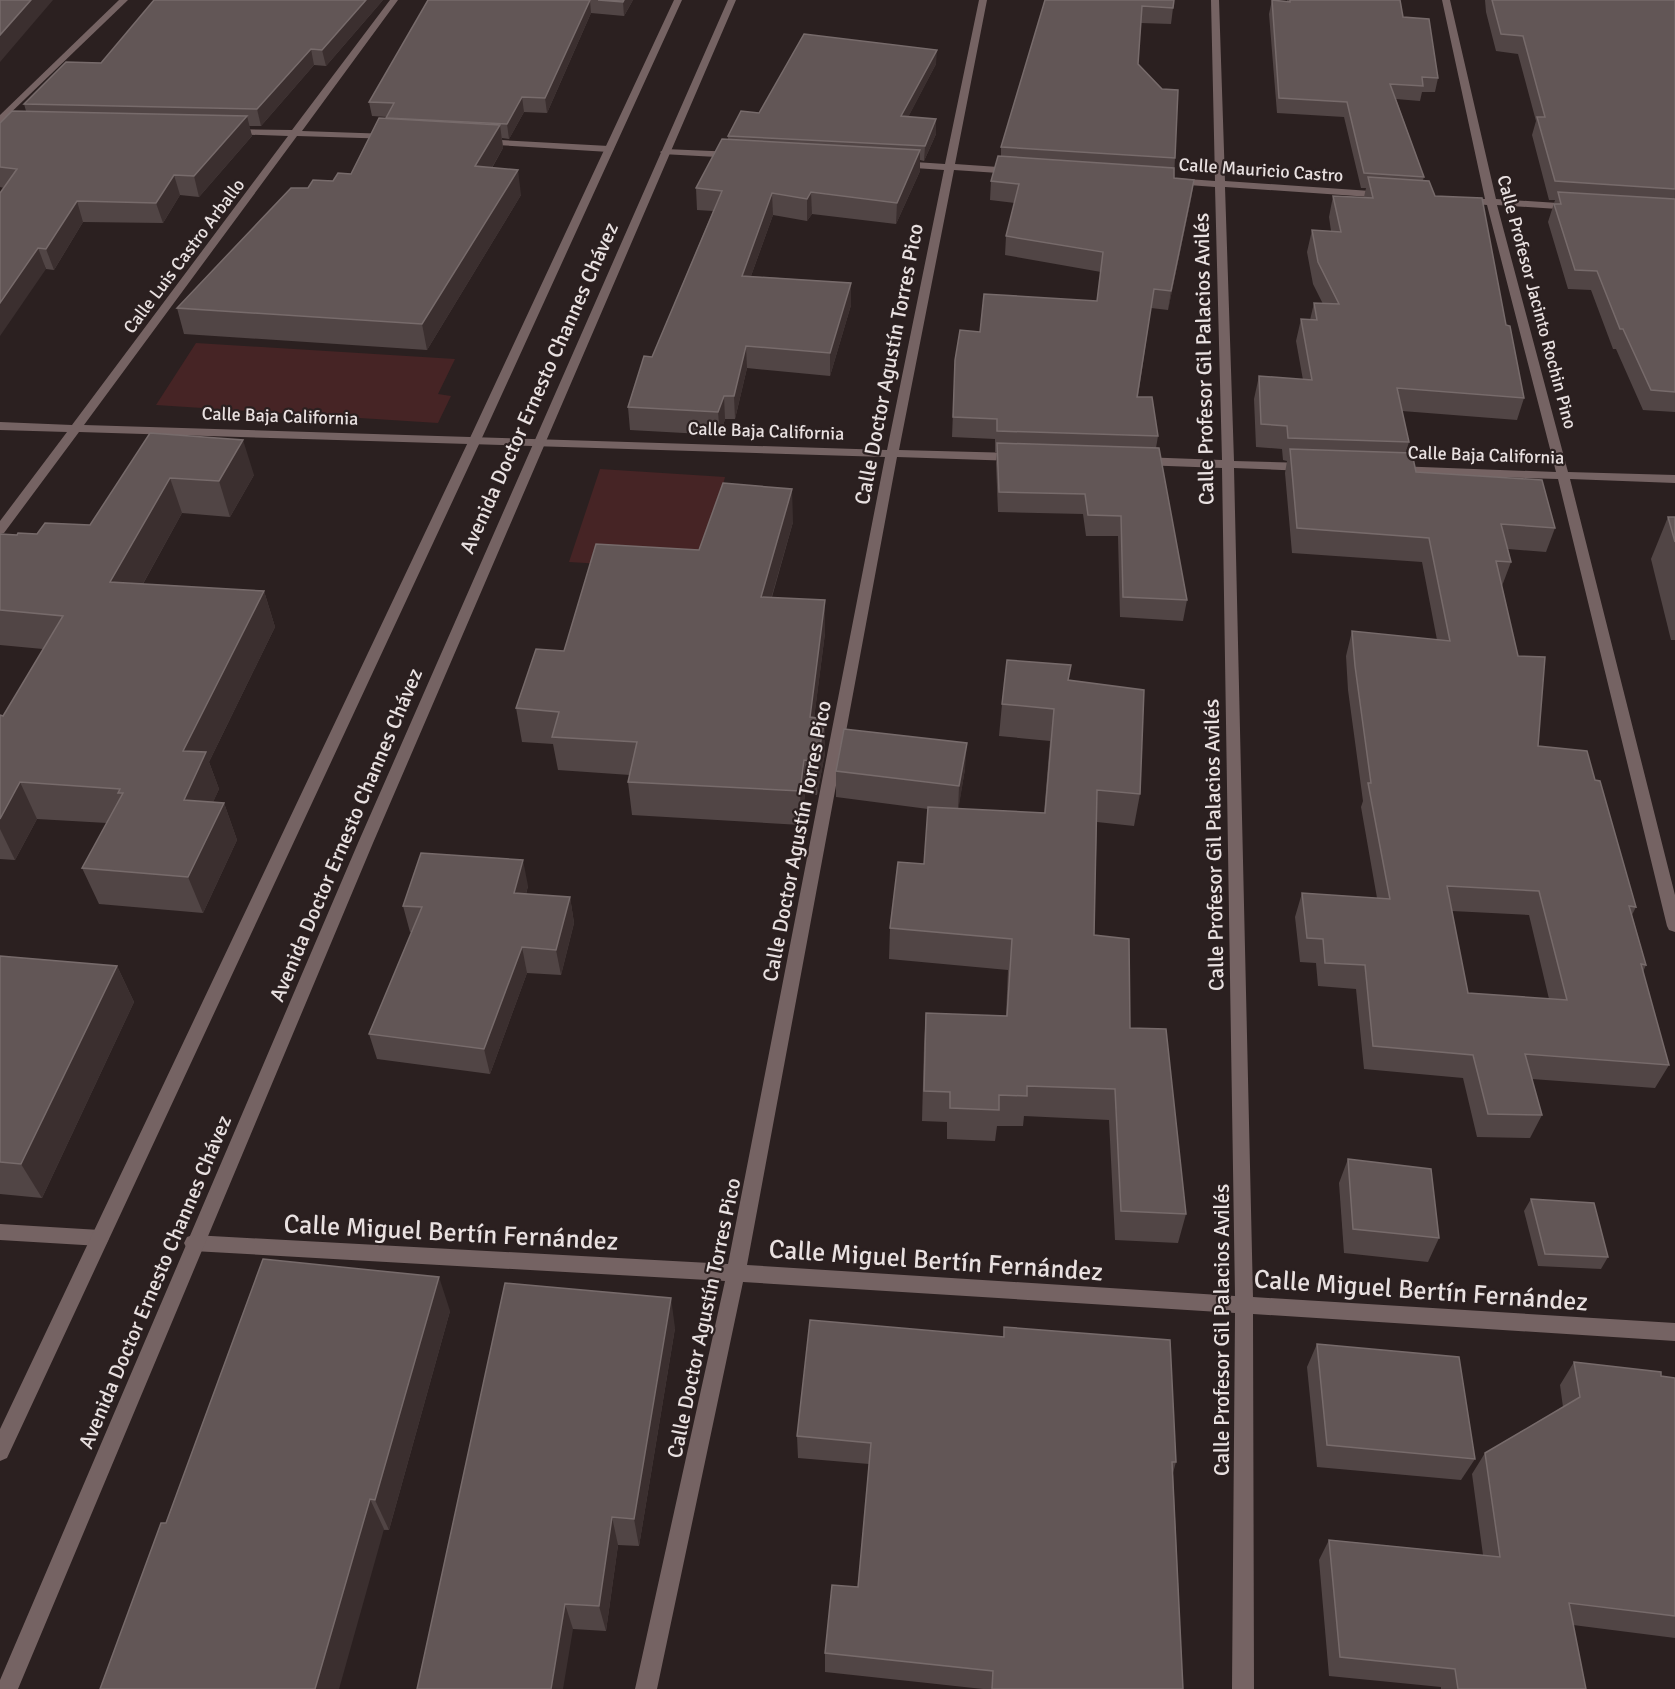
<svg xmlns="http://www.w3.org/2000/svg" width="1675" height="1689" font-family="Signika,sans-serif">
  <style>
    .green { fill: #462425 }
    .lines { fill: none; stroke-linecap: round; stroke-linejoin: round }
    .minor { fill: #756363; fill-rule: evenodd }
    .tertiary { fill: #756363; fill-rule: evenodd }
    .wall { fill: #514545; fill-rule: evenodd }
    .shaded-wall { fill: #3b2f2f }
    .building { fill: #625656; stroke: #776b6b; stroke-width: 1.5; fill-rule: evenodd }
    .labels { text-anchor: middle; stroke-width: 4.5; stroke-linejoin: round; paint-order: stroke }
    .far-street-label { font-size: 18px; fill: #e9e1e1; stroke: #2b2020 }
    .street-label { font-size: 21px; fill: #e9e1e1; stroke: #2b2020 }
    .near-street-label { font-size: 26px; fill: #e9e1e1; stroke: #2b2020 }
  </style>
  <rect width="100%" height="100%" fill="#2b2020"/>
  <!-- green -->
  <g class="green">
    <polygon points="196,343 455,359 438,394 451,396 438,423 156,405"/>
    <polygon points="600,469 725,477 701,570 569,562"/>
  </g>
  <g class="lines">
    <!-- minor -->
    <g class="minor">
      <polygon points="119,0 128,0 0,123 0,115"/>
      <polygon points="390,0 398,0 302,131 390,134 395,137 393,139 297,136 84,425 887,450 944,170 900,167 895,164 900,161 945,164 979,0 987,0 955,164 1013,168 1018,171 1013,174 954,170 899,450 1015,453 1021,457 1015,461 897,457 747,1265 1235,1296 1222,468 1141,465 1135,461 1141,457 1222,460 1215,187 1175,184 1170,181 1175,178 1215,181 1211,0 1219,0 1225,181 1385,192 1390,195 1385,198 1225,187 1234,461 1306,463 1312,467 1306,471 1234,468 1253,1297 1675,1323 1675,1341 1253,1314 1254,1689 1232,1689 1235,1313 743,1282 657,1689 635,1689 725,1281 193,1251 187,1249 184,1243 187,1237 193,1235 728,1264 885,457 79,432 4,533 0,534 0,521 67,432 0,430 0,422 72,425 288,136 231,134 228,133 228,129 292,130"/>
      <polygon points="1442,0 1450,0 1496,199 1573,204 1578,207 1573,210 1497,205 1568,472 1675,475 1675,483 1570,479 1675,895 1675,932 1669,930 1667,926 1558,479 1396,474 1390,470 1396,466 1556,472 1487,205 1462,203 1457,200 1462,197 1485,199"/>
      <polygon points="483,139 609,146 614,149 609,152 480,144 480,140"/>
      <polygon points="665,149 735,152 740,155 735,158 662,154 660,152"/>
      <polygon points="0,1224 100,1230 106,1232 109,1238 106,1244 100,1246 0,1240"/>
    </g>
    <!-- tertiary -->
    <g class="tertiary">
      <polygon points="674,0 682,0 481,440 7,1458 0,1461 0,1429 469,440"/>
      <polygon points="728,0 736,0 373,843 18,1689 0,1689 0,1680 358,843"/>
    </g>
  </g>
  <!-- wall -->
  <g class="wall">
    <polygon points="383,0 326,66 314,65 261,126 249,126 252,136 199,197 180,195 163,223 83,222 54,270 46,269 4,188 0,187 0,123 26,111 24,104 101,63"/>
    <polygon points="428,0 633,0 624,16 591,13 547,113 524,112 509,139 502,138 503,148 492,168 521,195 427,350 184,334 177,308 308,188 333,181 351,174 386,118 387,117 372,116 369,102"/>
    <polygon points="1045,0 1173,8 1171,24 1141,23 1138,64 1175,158 1174,178 1194,180 1191,199 1168,310 1151,308 1138,397 1158,436 1156,448 1187,600 1183,621 1120,617 1118,536 1086,536 1083,514 998,512 996,463 997,452 995,452 995,439 952,437 955,360 980,332 1097,301 1101,272 1005,255 1006,236 1015,203 990,200 991,181 1001,156 1001,147"/>
    <path d="M 1272,0 L 1287,1 L 1287,0 L 1400,0 L 1403,17 L 1438,78 L 1435,92 L 1422,92 L 1420,101 L 1396,99 L 1424,177 L 1423,180 L 1435,196 L 1506,325 L 1524,398 L 1517,420 L 1402,411 L 1409,442 L 1406,452 L 1416,472 L 1555,528 L 1546,552 L 1508,549 L 1511,562 L 1502,586 L 1538,746 L 1595,780 L 1636,907 L 1632,915 L 1646,965 L 1643,972 L 1669,1065 L 1655,1088 L 1532,1079 L 1542,1115 L 1530,1138 L 1477,1137 L 1463,1078 L 1364,1069 L 1356,989 L 1318,986 L 1316,963 L 1300,962 L 1295,917 L 1302,893 L 1377,898 L 1361,807 L 1363,801 L 1348,690 L 1346,656 L 1352,631 L 1437,640 L 1422,562 L 1292,553 L 1285,473 L 1287,461 L 1283,460 L 1282,449 L 1256,447 L 1254,399 L 1259,376 L 1303,380 L 1296,341 L 1301,319 L 1310,320 L 1314,303 L 1323,304 L 1313,284 L 1307,252 L 1312,230 L 1331,231 L 1329,217 L 1333,196 L 1364,197 L 1366,188 L 1361,188 L 1344,117 L 1277,113 L 1269,14 ZM 1452,911 L 1529,915 L 1549,999 L 1468,993 Z"/>
    <polygon points="1485,0 1675,0 1675,412 1643,410 1616,349 1613,349 1591,290 1568,289 1548,222 1555,200 1549,200 1532,135 1536,121 1518,54 1496,51 1486,12"/>
    <polygon points="936,64 908,117 936,119 936,134 924,161 920,160 920,171 896,224 812,214 807,221 773,215 751,276 851,283 851,305 830,376 747,368 735,419 725,419 720,435 630,430 628,407 652,357 713,211 697,210 696,188 728,140 728,136 759,113"/>
    <polygon points="150,433 254,475 230,517 182,513 143,584 264,591 275,627 209,762 219,789 213,802 224,803 237,840 203,913 99,904 82,868 107,823 37,819 15,860 0,859 0,715 3,716 43,649 0,645 0,534 17,535 37,534 90,525"/>
    <polygon points="1668,517 1675,517 1675,640 1671,640 1651,559"/>
    <polygon points="793,522 772,597 825,633 814,718 825,719 825,753 817,795 805,794 801,825 632,815 628,782 630,775 558,770 553,744 522,742 516,708 564,651 699,550"/>
    <polygon points="1069,680 1140,794 1134,826 1097,822 1094,935 1130,1028 1186,1214 1178,1243 1115,1240 1109,1120 1024,1116 1023,1126 997,1126 995,1141 947,1139 947,1122 922,1121 924,1044 926,1013 1006,1016 1008,970 889,959 890,928 924,864 928,809 836,797 836,771 965,769 958,809 1044,813 1050,741 999,736 1002,704"/>
    <polygon points="528,886 526,894 570,897 574,923 561,975 527,973 490,1074 377,1059 369,1034 412,932 410,932 403,906"/>
    <polygon points="0,956 117,966 134,1002 42,1198 0,1194"/>
    <polygon points="1348,1159 1439,1238 1428,1262 1344,1253 1339,1183"/>
    <polygon points="1531,1199 1608,1257 1601,1269 1538,1266 1524,1211"/>
    <polygon points="450,1311 389,1530 166,1523"/>
    <polygon points="1004,1327 1176,1462 1173,1473 1183,1689 983,1689 825,1672 825,1653 858,1587 869,1464 798,1458 797,1436 1003,1337"/>
    <polygon points="675,1328 639,1546 618,1545 606,1631 573,1629 417,1689"/>
    <polygon points="1317,1344 1475,1459 1461,1480 1317,1467 1307,1367"/>
    <polygon points="1574,1362 1675,1378 1675,1638 1573,1625 1586,1689 1441,1689 1441,1687 1329,1676 1319,1560 1329,1540 1483,1555 1472,1474 1485,1453 1563,1407 1560,1385"/>
  </g>
  <!-- shaded-wall -->
  <g class="shaded-wall">
    <polygon points="31,0 53,0 0,62 0,35"/>
    <polygon points="366,0 383,0 326,66 322,50"/>
    <polygon points="590,0 591,13 547,113 545,98"/>
    <polygon points="624,0 633,0 624,16 623,2"/>
    <polygon points="311,49 314,65 261,126 257,109"/>
    <polygon points="937,50 936,64 901,131 901,116"/>
    <polygon points="522,97 524,112 509,139 507,124"/>
    <polygon points="247,116 252,136 199,197 194,176"/>
    <polygon points="936,119 936,134 924,161 925,146"/>
    <polygon points="500,125 503,148 479,190 475,166"/>
    <polygon points="920,150 920,171 896,224 897,203"/>
    <polygon points="518,170 521,195 427,350 422,324"/>
    <polygon points="174,175 180,195 163,223 156,203"/>
    <polygon points="1194,180 1191,199 1168,310 1171,291"/>
    <polygon points="811,192 812,214 807,221 807,199"/>
    <polygon points="772,193 773,215 743,298 742,276"/>
    <polygon points="77,201 83,222 54,270 46,249"/>
    <polygon points="38,248 46,269 0,336 0,303"/>
    <polygon points="851,283 851,305 830,376 830,353"/>
    <polygon points="746,346 747,368 735,419 734,396"/>
    <polygon points="724,396 725,419 720,435 718,412"/>
    <polygon points="243,440 254,475 230,517 219,481"/>
    <polygon points="170,478 182,513 124,618 110,582"/>
    <polygon points="792,489 793,522 762,630 761,597"/>
    <polygon points="264,591 275,627 209,762 219,789 198,836 184,800 183,751"/>
    <polygon points="825,600 825,633 810,751 810,717"/>
    <polygon points="825,719 825,753 817,795 817,762"/>
    <polygon points="967,743 965,769 958,812 959,786"/>
    <polygon points="804,760 805,794 801,825 800,791"/>
    <polygon points="20,782 37,819 15,860 0,829 0,819"/>
    <polygon points="224,803 237,840 203,913 188,877"/>
    <polygon points="523,860 528,886 519,919 514,893"/>
    <polygon points="570,897 574,923 561,975 556,950"/>
    <polygon points="522,947 527,973 490,1074 484,1049"/>
    <polygon points="117,966 134,1002 42,1198 21,1164"/>
    <polygon points="439,1277 450,1311 389,1530 375,1500"/>
    <polygon points="671,1298 675,1328 639,1546 634,1519"/>
    <polygon points="370,1499 384,1529 339,1689 315,1689"/>
    <polygon points="612,1517 618,1545 606,1631 599,1606"/>
    <polygon points="565,1604 573,1629 563,1689 551,1689"/>
  </g>
  <!-- building -->
  <g class="building">
    <polygon points="0,0 31,0 0,35"/>
    <polygon points="154,0 366,0 322,50 311,49 257,109 24,104 66,62 101,63"/>
    <polygon points="428,0 590,0 545,98 522,97 507,124 386,118 394,103 369,102"/>
    <polygon points="598,0 624,0 623,2"/>
    <polygon points="1045,0 1174,0 1173,8 1142,6 1138,64 1162,89 1178,90 1175,158 1001,147"/>
    <polygon points="1272,0 1290,2 1290,0 1400,0 1403,17 1429,19 1438,78 1422,77 1423,86 1390,84 1424,177 1364,173 1347,102 1279,98"/>
    <polygon points="1492,0 1675,0 1675,189 1555,181 1537,117 1545,117 1523,36 1501,34"/>
    <polygon points="804,34 937,50 901,116 936,119 925,146 728,136 741,111 759,113"/>
    <polygon points="12,111 247,116 194,176 174,175 156,203 77,201 46,249 38,248 0,303 0,193 17,169 0,167 0,123"/>
    <polygon points="379,118 500,125 475,166 518,170 422,324 177,308 291,188 308,188 313,180 333,181 338,173 351,174"/>
    <polygon points="722,139 920,150 897,203 811,192 807,199 772,193 742,276 851,283 830,353 746,346 734,396 724,396 718,412 628,407 644,356 652,357 722,191 696,188"/>
    <polygon points="998,156 1174,168 1174,178 1194,180 1171,291 1154,289 1137,397 1152,397 1158,436 997,431 997,419 953,417 955,360 960,330 980,332 984,294 1097,301 1103,252 1006,236 1019,184 991,181"/>
    <polygon points="1368,177 1429,181 1435,196 1482,198 1506,325 1510,326 1524,398 1397,388 1409,442 1288,438 1287,426 1261,424 1259,376 1312,380 1301,319 1317,320 1314,303 1339,304 1318,262 1312,230 1341,232 1333,196 1373,198"/>
    <polygon points="1558,192 1675,199 1675,392 1651,390 1623,329 1620,329 1597,271 1575,270 1554,204 1561,204"/>
    <polygon points="150,433 243,440 219,481 170,478 110,582 264,591 183,751 206,752 184,800 224,803 188,877 82,868 123,793 118,793 120,789 20,782 0,819 0,715 3,716 63,616 0,610 0,534 17,535 18,533 37,534 45,523 90,525"/>
    <polygon points="997,443 1159,448 1187,600 1123,597 1121,516 1088,515 1085,494 999,492"/>
    <path d="M 1290,449 L 1412,453 L 1416,472 L 1542,480 L 1555,528 L 1501,524 L 1511,562 L 1496,561 L 1518,656 L 1545,657 L 1538,746 L 1587,751 L 1595,780 L 1600,781 L 1636,907 L 1629,906 L 1646,965 L 1641,964 L 1669,1065 L 1525,1054 L 1542,1115 L 1488,1114 L 1473,1055 L 1373,1046 L 1365,965 L 1325,963 L 1323,939 L 1307,938 L 1302,893 L 1390,899 L 1368,783 L 1371,783 L 1355,666 L 1352,631 L 1450,641 L 1429,538 L 1297,528 ZM 1447,886 L 1539,891 L 1567,1000 L 1468,993 Z"/>
    <polygon points="723,483 792,489 761,597 825,600 810,717 825,719 817,762 804,760 800,791 628,782 637,742 552,737 559,712 516,708 536,649 564,651 596,544 699,550"/>
    <polygon points="1668,517 1675,517 1675,542"/>
    <polygon points="1007,660 1071,665 1068,680 1144,690 1140,794 1097,790 1094,935 1129,939 1130,1028 1166,1029 1186,1214 1121,1211 1115,1089 1027,1086 1027,1096 999,1095 999,1110 950,1108 950,1092 924,1091 926,1013 1007,1016 1012,939 890,928 898,862 924,864 928,807 1045,813 1054,709 1002,704"/>
    <polygon points="844,729 967,743 959,786 836,771"/>
    <polygon points="421,853 523,860 514,893 570,897 556,950 522,947 484,1049 369,1034 422,907 403,906"/>
    <polygon points="0,956 117,966 21,1164 0,1162"/>
    <polygon points="1348,1159 1431,1169 1439,1238 1353,1229"/>
    <polygon points="1531,1199 1594,1203 1608,1257 1545,1254"/>
    <polygon points="263,1259 439,1277 375,1500 370,1499 315,1689 100,1689 161,1523 166,1523"/>
    <polygon points="505,1283 671,1298 634,1519 612,1517 599,1606 565,1604 551,1689 417,1689"/>
    <polygon points="810,1320 1004,1337 1004,1327 1170,1340 1176,1462 1172,1462 1183,1689 992,1689 993,1671 825,1653 832,1585 858,1587 871,1443 797,1436"/>
    <polygon points="1317,1344 1459,1357 1475,1459 1327,1445"/>
    <polygon points="1574,1362 1661,1372 1661,1376 1675,1378 1675,1616 1569,1603 1586,1689 1458,1689 1455,1669 1340,1657 1329,1540 1500,1557 1485,1453 1580,1397"/>
  </g>
  <g class="labels">
    <!-- far-street labels -->
    <g class="far-street-label">
      <text transform="translate(1261 170) rotate(4)" y="6">Calle Mauricio Castro</text>
      <text transform="translate(184 256) rotate(-53)" y="6">Calle Luis Castro Arballo</text>
      <text transform="translate(1537 302) rotate(75)" y="6">Calle Profesor Jacinto Rochin Pino</text>
      <text transform="translate(280 416) rotate(2)" y="6">Calle Baja California</text>
      <text transform="translate(766 431) rotate(2)" y="6">Calle Baja California</text>
      <text transform="translate(1486 455) rotate(2)" y="6">Calle Baja California</text>
    </g>
    <!-- street labels -->
    <g class="street-label">
      <text transform="translate(1204 359) rotate(-91)" y="7">Calle Profesor Gil Palacios Avilés</text>
      <text transform="translate(889 364) rotate(-79)" y="7">Calle Doctor Agustín Torres Pico</text>
      <text transform="translate(539 388) rotate(-66)" y="7">Avenida Doctor Ernesto Channes Chávez</text>
      <text transform="translate(346 835) rotate(-67)" y="7">Avenida Doctor Ernesto Channes Chávez</text>
      <text transform="translate(797 841) rotate(-79)" y="7">Calle Doctor Agustín Torres Pico</text>
      <text transform="translate(1214 845) rotate(-91)" y="7">Calle Profesor Gil Palacios Avilés</text>
      <text transform="translate(155 1282) rotate(-67)" y="7">Avenida Doctor Ernesto Channes Chávez</text>
      <text transform="translate(704 1318) rotate(-78)" y="7">Calle Doctor Agustín Torres Pico</text>
      <text transform="translate(1222 1330) rotate(-90)" y="7">Calle Profesor Gil Palacios Avilés</text>
    </g>
    <!-- near-street labels -->
    <g class="near-street-label">
      <text transform="translate(451 1232) rotate(3)" y="9">Calle Miguel Bertín Fernández</text>
      <text transform="translate(936 1260) rotate(4)" y="9">Calle Miguel Bertín Fernández</text>
      <text transform="translate(1421 1290) rotate(4)" y="9">Calle Miguel Bertín Fernández</text>
    </g>
  </g>
</svg>
